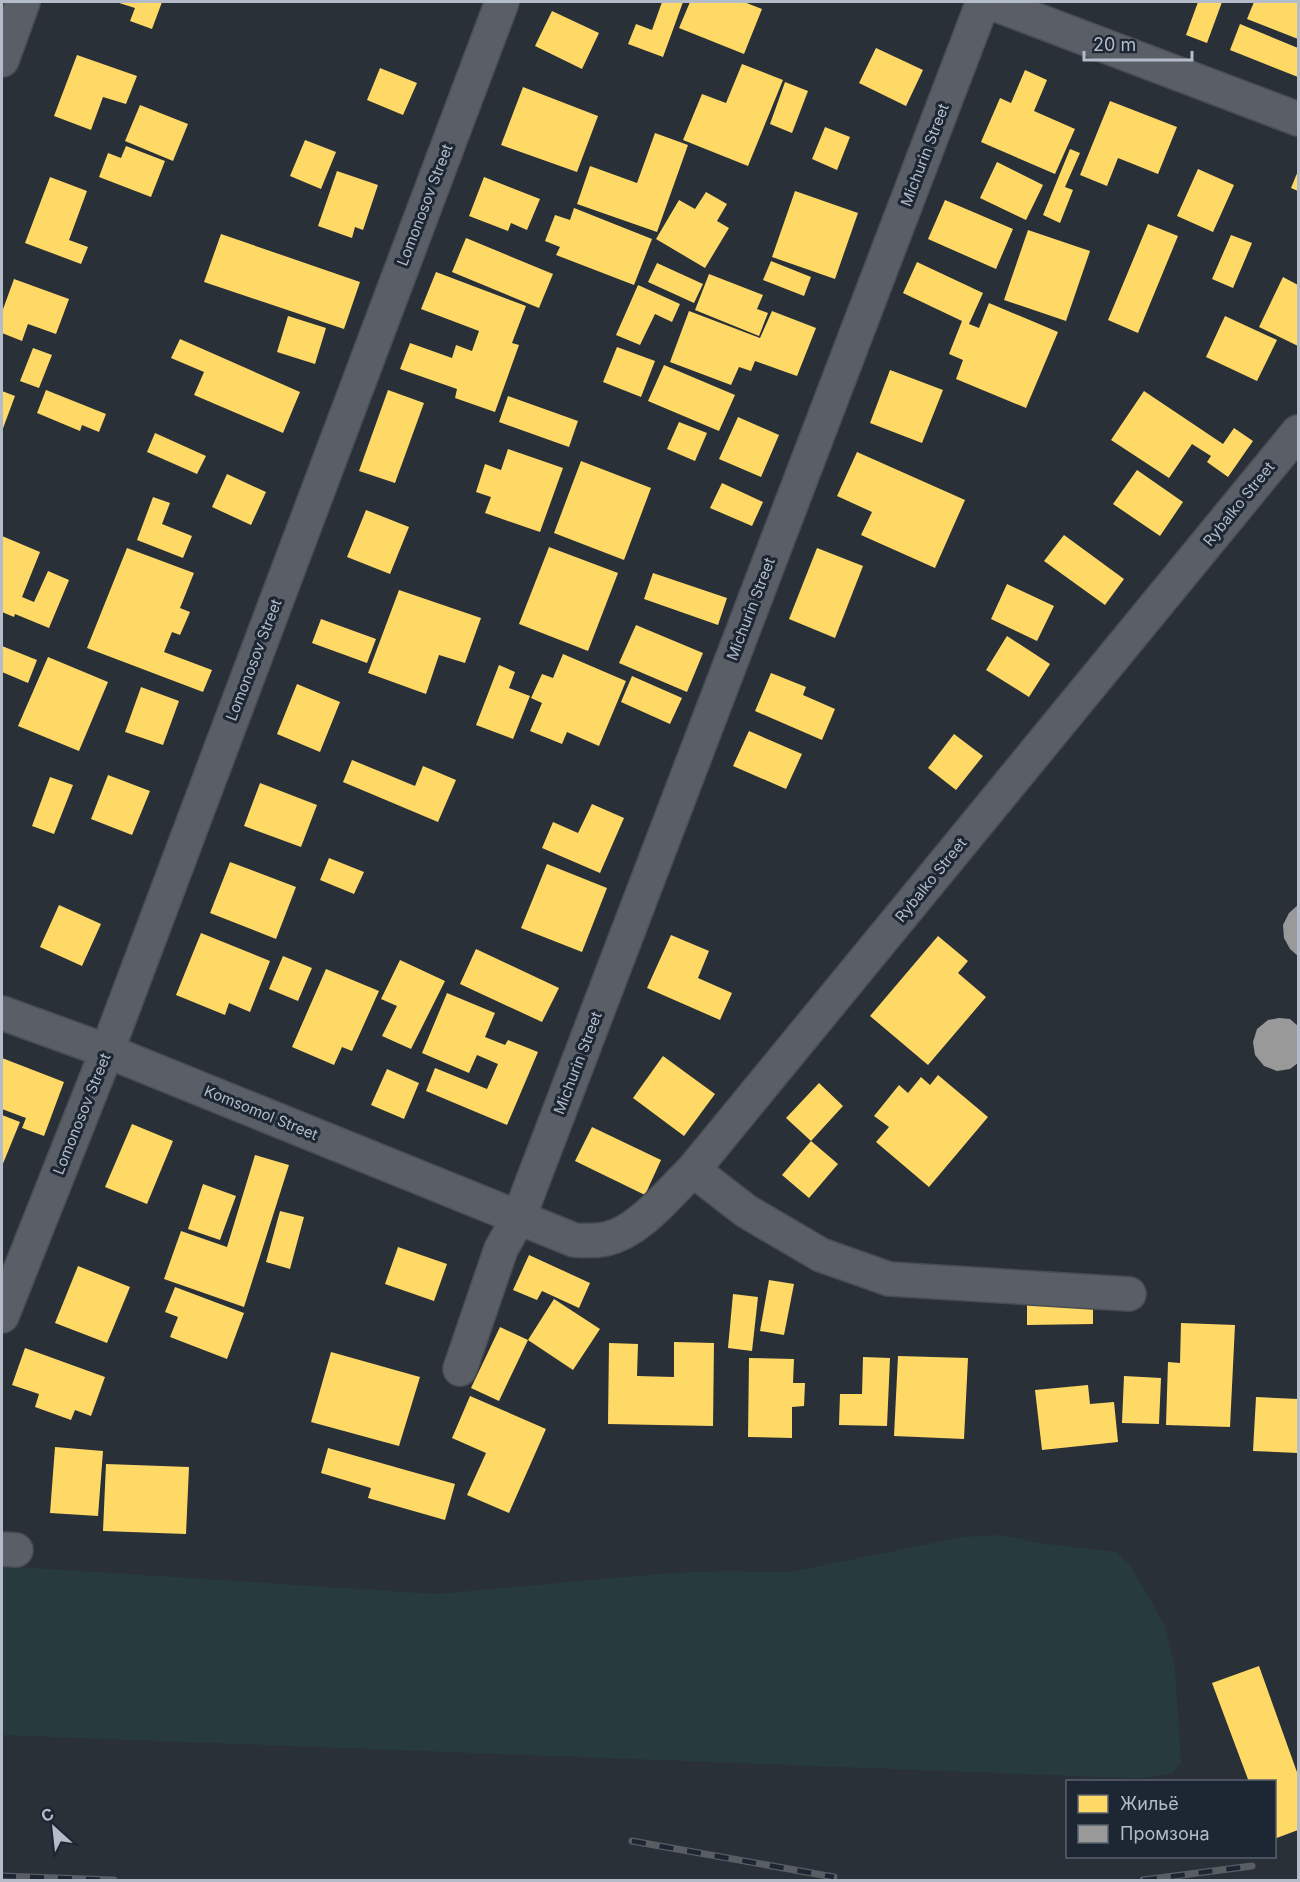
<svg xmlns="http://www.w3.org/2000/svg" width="1300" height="1882" font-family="Inter,sans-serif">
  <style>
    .green { fill: #273a3e }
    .homes { fill: #ffd966 }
    .industry { fill: #999 }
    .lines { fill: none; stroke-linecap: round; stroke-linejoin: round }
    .minor-casing { stroke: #484c53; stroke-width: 36 }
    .minor { stroke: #5a5e66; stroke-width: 33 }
    .rail-casing { stroke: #595d64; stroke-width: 7 }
    .rail { stroke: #1d2633; stroke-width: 4.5; stroke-dasharray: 14; stroke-linecap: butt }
    .labels { text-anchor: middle; stroke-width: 6; stroke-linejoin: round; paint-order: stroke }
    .street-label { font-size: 15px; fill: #b4bcc9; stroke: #1d2633 }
  </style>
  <rect width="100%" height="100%" fill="#2a3038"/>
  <!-- green -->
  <polygon class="green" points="1000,1535 1039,1543 1117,1552 1132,1568 1165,1626 1175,1668 1181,1762 1172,1773 1145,1778 1128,1778 2,1735 2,1566 437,1594 659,1574 721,1571 791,1572 962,1537"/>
  <!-- homes -->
  <g class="homes">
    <polygon points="116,2 162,2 152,29 130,21 135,8"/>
    <polygon points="662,2 683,2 663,57 628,44 636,24 652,30"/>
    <polygon points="690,2 744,2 762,9 744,54 679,28"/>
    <polygon points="1198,2 1222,2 1207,43 1186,35"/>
    <polygon points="1254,2 1298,2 1298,39 1247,19"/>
    <polygon points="552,11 599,33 582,69 535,46"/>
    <polygon points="1240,24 1298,48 1298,77 1230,50"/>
    <polygon points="876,48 923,70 906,106 859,83"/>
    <polygon points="77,55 137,76 126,104 103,97 91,130 54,116"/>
    <polygon points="742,64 783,80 748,166 683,140 702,94 726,103"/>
    <polygon points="380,68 417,83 403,115 367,100"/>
    <polygon points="1025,70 1047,80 1034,111 1075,129 1055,174 981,142 1000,98 1011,103"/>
    <polygon points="785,82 808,91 792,133 770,124"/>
    <polygon points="523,87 598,116 577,172 501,145"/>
    <polygon points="1110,101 1177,127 1158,174 1118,158 1107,186 1080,175"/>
    <polygon points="140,105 188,124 173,161 125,141"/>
    <polygon points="825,127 850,137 837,170 812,159"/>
    <polygon points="655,133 688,145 657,232 577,204 590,166 637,183"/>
    <polygon points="305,140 336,152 321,189 290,176"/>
    <polygon points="126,146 165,161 151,197 99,177 108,153 121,158"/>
    <polygon points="1070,149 1080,153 1065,187 1073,190 1060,223 1043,215"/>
    <polygon points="997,162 1043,185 1026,220 980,198"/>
    <polygon points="1198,169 1234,185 1213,232 1177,216"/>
    <polygon points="337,171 378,185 363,230 355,227 352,238 318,226"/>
    <polygon points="1298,171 1298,191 1291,188"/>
    <polygon points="50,177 87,191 69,240 88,247 81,264 25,243"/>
    <polygon points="484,177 540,199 527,230 511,223 508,231 469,216"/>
    <polygon points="795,191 858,213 835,279 772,257"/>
    <polygon points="706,192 727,204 717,221 729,228 705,268 656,239 679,200 695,209"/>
    <polygon points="945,200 1013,229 996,269 928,239"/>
    <polygon points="574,208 652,239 634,285 556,255 560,247 545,241 555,215 570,220"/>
    <polygon points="1148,224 1178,236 1138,333 1108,320"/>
    <polygon points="1028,230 1090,251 1066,321 1004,300"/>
    <polygon points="221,234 360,282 344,329 204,282"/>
    <polygon points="1231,235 1252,243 1233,288 1212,279"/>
    <polygon points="466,238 553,274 539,308 452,272"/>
    <polygon points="771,261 811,277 804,296 763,280"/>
    <polygon points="917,262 983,293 969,324 979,328 989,303 1058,332 1026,408 956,379 963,360 949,354 962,321 903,293"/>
    <polygon points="657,263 703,284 694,303 648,282"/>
    <polygon points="436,272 526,306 512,343 519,345 495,412 455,398 457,389 400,369 410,343 452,358 456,345 472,351 479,331 421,309"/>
    <polygon points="709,274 763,295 757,309 768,313 759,336 695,310"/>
    <polygon points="1283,277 1298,285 1298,346 1259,327"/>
    <polygon points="14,279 69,299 56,334 28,324 22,341 2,333 2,312"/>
    <polygon points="638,285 680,304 672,322 655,314 640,345 616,335"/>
    <polygon points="689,311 760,338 772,311 816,328 797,376 755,361 751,371 739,367 731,385 670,362"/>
    <polygon points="288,316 326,328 315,364 277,352"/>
    <polygon points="1225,316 1277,340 1257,381 1206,357"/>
    <polygon points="180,339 300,392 283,433 194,395 204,372 171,358"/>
    <polygon points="617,347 655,361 641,397 603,382"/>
    <polygon points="33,348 52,355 39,388 20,381"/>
    <polygon points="664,365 735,395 719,431 648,401"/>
    <polygon points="890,370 943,390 922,443 870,423"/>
    <polygon points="46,390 106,414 99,432 82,425 80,431 37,413"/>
    <polygon points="388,390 424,403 395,483 359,471"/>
    <polygon points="2,391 15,396 2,431"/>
    <polygon points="1144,391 1223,444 1234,428 1253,441 1228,477 1207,462 1211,456 1192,444 1169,478 1111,440"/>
    <polygon points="508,396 578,421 569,447 499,422"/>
    <polygon points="738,417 779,435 761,477 719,459"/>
    <polygon points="679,422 707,433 695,461 667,449"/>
    <polygon points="155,433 206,456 197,474 147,452"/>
    <polygon points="508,449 563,468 540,532 485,513 491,497 476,492 485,464 501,470"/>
    <polygon points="857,452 965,500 935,568 861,535 872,512 837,496"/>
    <polygon points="581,461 651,488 624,560 554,533"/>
    <polygon points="1137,470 1183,502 1160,536 1113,504"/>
    <polygon points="227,474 266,492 251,525 212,507"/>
    <polygon points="722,483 763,502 752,526 710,508"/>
    <polygon points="153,497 170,503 162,524 192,536 183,558 137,540"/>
    <polygon points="366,510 409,527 390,574 347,557"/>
    <polygon points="1064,535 1124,579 1105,605 1044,561"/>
    <polygon points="2,536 40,552 22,597 34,602 48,571 69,580 49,628 15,614 14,617 2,612"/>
    <polygon points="549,547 618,573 588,651 519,624"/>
    <polygon points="127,548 194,573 180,608 190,612 180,635 172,632 164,652 212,670 203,692 87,648"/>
    <polygon points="817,548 863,566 835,638 789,619"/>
    <polygon points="653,573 727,598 718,625 644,599"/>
    <polygon points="1007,584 1054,606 1037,641 991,619"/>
    <polygon points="399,590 481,618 465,663 439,655 426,694 368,673"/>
    <polygon points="321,619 376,639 367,663 312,643"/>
    <polygon points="636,625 703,653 687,692 619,663"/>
    <polygon points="1007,636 1050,664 1029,697 986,670"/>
    <polygon points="2,646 37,660 28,683 2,672"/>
    <polygon points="563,654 626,681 599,746 567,732 562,744 530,731 542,703 531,698 542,674 553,678"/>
    <polygon points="48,657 108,682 79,751 18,726"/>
    <polygon points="499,665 515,672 509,688 530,696 513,739 476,725"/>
    <polygon points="771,673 806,687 803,695 835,709 822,740 755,711"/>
    <polygon points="632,676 682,698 670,724 621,702"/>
    <polygon points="297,684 340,702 320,752 277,734"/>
    <polygon points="141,687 179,701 163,745 125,732"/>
    <polygon points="749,731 802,754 786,789 733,766"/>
    <polygon points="954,734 983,756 956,790 928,768"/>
    <polygon points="352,760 415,786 423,766 456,780 438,822 343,782"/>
    <polygon points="108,775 150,791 132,835 91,819"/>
    <polygon points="50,777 73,785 54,834 32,826"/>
    <polygon points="260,783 317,805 301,847 244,826"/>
    <polygon points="592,804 624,818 600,873 542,848 553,822 578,833"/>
    <polygon points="329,858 364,872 354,894 320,880"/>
    <polygon points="230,862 296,887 276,939 210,913"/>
    <polygon points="547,864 607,888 582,952 521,928"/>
    <polygon points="59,905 101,924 82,966 40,947"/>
    <polygon points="201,933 270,961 250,1012 229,1003 225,1015 176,995"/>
    <polygon points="671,935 709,951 698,978 732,993 720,1020 647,988"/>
    <polygon points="938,936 968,961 958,973 986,997 928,1065 870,1016"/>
    <polygon points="476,949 559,988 542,1022 460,984"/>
    <polygon points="283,956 312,968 298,1001 269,989"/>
    <polygon points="400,960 445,981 411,1049 382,1036 397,1006 381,999"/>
    <polygon points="326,969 379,991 352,1051 342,1047 334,1065 292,1047"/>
    <polygon points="447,993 495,1013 485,1037 505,1045 508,1040 538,1052 507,1125 426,1091 435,1068 487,1089 498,1064 477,1055 469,1073 422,1053"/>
    <polygon points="663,1056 715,1094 684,1136 633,1098"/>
    <polygon points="2,1058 64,1082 44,1136 22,1128 26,1118 2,1109"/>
    <polygon points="387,1069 419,1083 404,1119 371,1105"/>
    <polygon points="938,1075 988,1117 929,1187 876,1142 889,1127 874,1116 899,1085 908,1093 921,1077 930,1085"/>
    <polygon points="819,1083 843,1106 811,1141 786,1118"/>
    <polygon points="2,1115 20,1122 2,1166"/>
    <polygon points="132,1124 173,1141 147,1204 105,1187"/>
    <polygon points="592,1127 661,1160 645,1195 575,1161"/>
    <polygon points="811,1141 838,1164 809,1198 782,1175"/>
    <polygon points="255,1155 289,1165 244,1307 164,1279 181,1231 227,1247"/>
    <polygon points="203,1184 236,1196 220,1240 188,1229"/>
    <polygon points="280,1211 304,1217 290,1269 266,1262"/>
    <polygon points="398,1247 447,1264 434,1301 385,1284"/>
    <polygon points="529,1255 590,1283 579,1308 542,1291 537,1300 513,1290"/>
    <polygon points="78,1266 130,1287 107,1343 55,1323"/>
    <polygon points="769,1280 794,1284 784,1335 760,1331"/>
    <polygon points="175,1287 244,1313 227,1359 170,1337 178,1317 165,1312"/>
    <polygon points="733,1294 758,1297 752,1351 728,1348"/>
    <polygon points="554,1299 600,1329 573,1370 528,1340 499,1401 471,1388 500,1327 528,1340"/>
    <polygon points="1027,1302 1093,1302 1093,1324 1027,1325"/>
    <polygon points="1181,1323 1235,1325 1230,1427 1166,1425 1168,1362 1180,1363"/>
    <polygon points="674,1342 714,1343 713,1426 608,1424 609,1343 638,1344 637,1376 674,1377"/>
    <polygon points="25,1348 105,1377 91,1416 75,1410 71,1420 35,1407 39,1394 12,1385"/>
    <polygon points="331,1352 420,1377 399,1446 311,1422"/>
    <polygon points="898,1356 968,1358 964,1439 894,1436"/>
    <polygon points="863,1357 890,1358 887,1426 839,1425 840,1394 862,1394"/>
    <polygon points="749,1358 794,1359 793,1383 805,1383 804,1406 792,1407 792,1438 748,1437"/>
    <polygon points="1124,1376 1161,1378 1159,1424 1122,1423"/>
    <polygon points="1088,1385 1090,1404 1114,1402 1118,1442 1042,1450 1035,1390"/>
    <polygon points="470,1396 546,1429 509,1513 467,1495 486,1453 452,1438"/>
    <polygon points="1256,1397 1298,1399 1298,1453 1253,1451"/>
    <polygon points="55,1447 103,1451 98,1516 50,1513"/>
    <polygon points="328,1448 455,1484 445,1520 368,1498 371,1488 321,1473"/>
    <polygon points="106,1464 189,1467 186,1534 103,1531"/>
    <polygon points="1259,1666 1298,1775 1298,1830 1274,1839 1274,1782 1249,1782 1212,1683"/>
  </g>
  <!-- industry -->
  <g class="industry">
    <polygon points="1298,905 1298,956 1290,949 1284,938 1283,925 1289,913"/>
    <polygon points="1279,1018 1290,1019 1298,1026 1298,1063 1290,1069 1277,1071 1264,1066 1255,1055 1253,1042 1257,1029 1268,1020"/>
  </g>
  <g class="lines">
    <!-- minor casing -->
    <g class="minor-casing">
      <g id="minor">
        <polyline points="989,2 1298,119"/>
        <polyline points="2,60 23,2"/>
        <path d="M 2,1013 L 107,1051 L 574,1240 C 585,1241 595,1241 606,1239 C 639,1232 669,1193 693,1170 L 1298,432"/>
        <polyline points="693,1170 746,1211 821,1255 889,1279 1129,1294"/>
        <polyline points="2,1316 107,1051 502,2"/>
        <polyline points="460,1369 501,1249 519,1217 983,2"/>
        <polyline points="2,1549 16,1550"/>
      </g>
    </g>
    <!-- minor -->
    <use href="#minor" class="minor"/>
    <!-- rail casing -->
    <g class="rail-casing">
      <g id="rail">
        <polyline points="632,1841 834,1877"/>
        <polyline points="2,1876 114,1880"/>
        <polyline points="1143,1880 1252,1866"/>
      </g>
    </g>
    <!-- rail -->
    <use href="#rail" class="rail"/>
  </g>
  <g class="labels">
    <!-- street labels -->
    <g class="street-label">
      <text transform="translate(925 155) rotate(-69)" y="5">Michurin Street</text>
      <text transform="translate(425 205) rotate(-69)" y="5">Lomonosov Street</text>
      <text transform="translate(1239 504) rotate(-51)" y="5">Rybalko Street</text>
      <text transform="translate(751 609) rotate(-69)" y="5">Michurin Street</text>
      <text transform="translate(254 660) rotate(-69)" y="5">Lomonosov Street</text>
      <text transform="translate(931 880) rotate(-51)" y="5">Rybalko Street</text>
      <text transform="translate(578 1063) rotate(-69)" y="5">Michurin Street</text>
      <text transform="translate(261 1113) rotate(22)" y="5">Komsomol Street</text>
      <text transform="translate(82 1114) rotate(-68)" y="5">Lomonosov Street</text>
    </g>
  </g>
  <!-- border -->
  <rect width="1300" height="1882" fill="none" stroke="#b4bcc9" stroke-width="6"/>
  <!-- legend -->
  <rect x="1066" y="1780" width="210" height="78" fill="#1d2633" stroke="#59626f" stroke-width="1.5"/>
  <rect x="1078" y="1795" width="30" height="18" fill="#ffd966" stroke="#59626f" stroke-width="1.5"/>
  <text x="1120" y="1810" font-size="18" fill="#b4bcc9">Жильё</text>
  <rect x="1078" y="1825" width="30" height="18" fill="#999999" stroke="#59626f" stroke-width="1.5"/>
  <text x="1120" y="1840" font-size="18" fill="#b4bcc9">Промзона</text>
  <!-- north arrow -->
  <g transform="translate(54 1828) rotate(333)" stroke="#1d2633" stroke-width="4.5" paint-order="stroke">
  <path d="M0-4.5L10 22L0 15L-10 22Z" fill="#b4bcc9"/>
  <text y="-9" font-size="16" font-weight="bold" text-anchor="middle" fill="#b4bcc9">С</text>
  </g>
  <!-- scale -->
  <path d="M1084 51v9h108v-9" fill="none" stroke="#b4bcc9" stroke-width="3"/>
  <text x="1093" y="51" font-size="18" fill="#b4bcc9" stroke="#1d2633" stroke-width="4.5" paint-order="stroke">20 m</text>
</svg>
